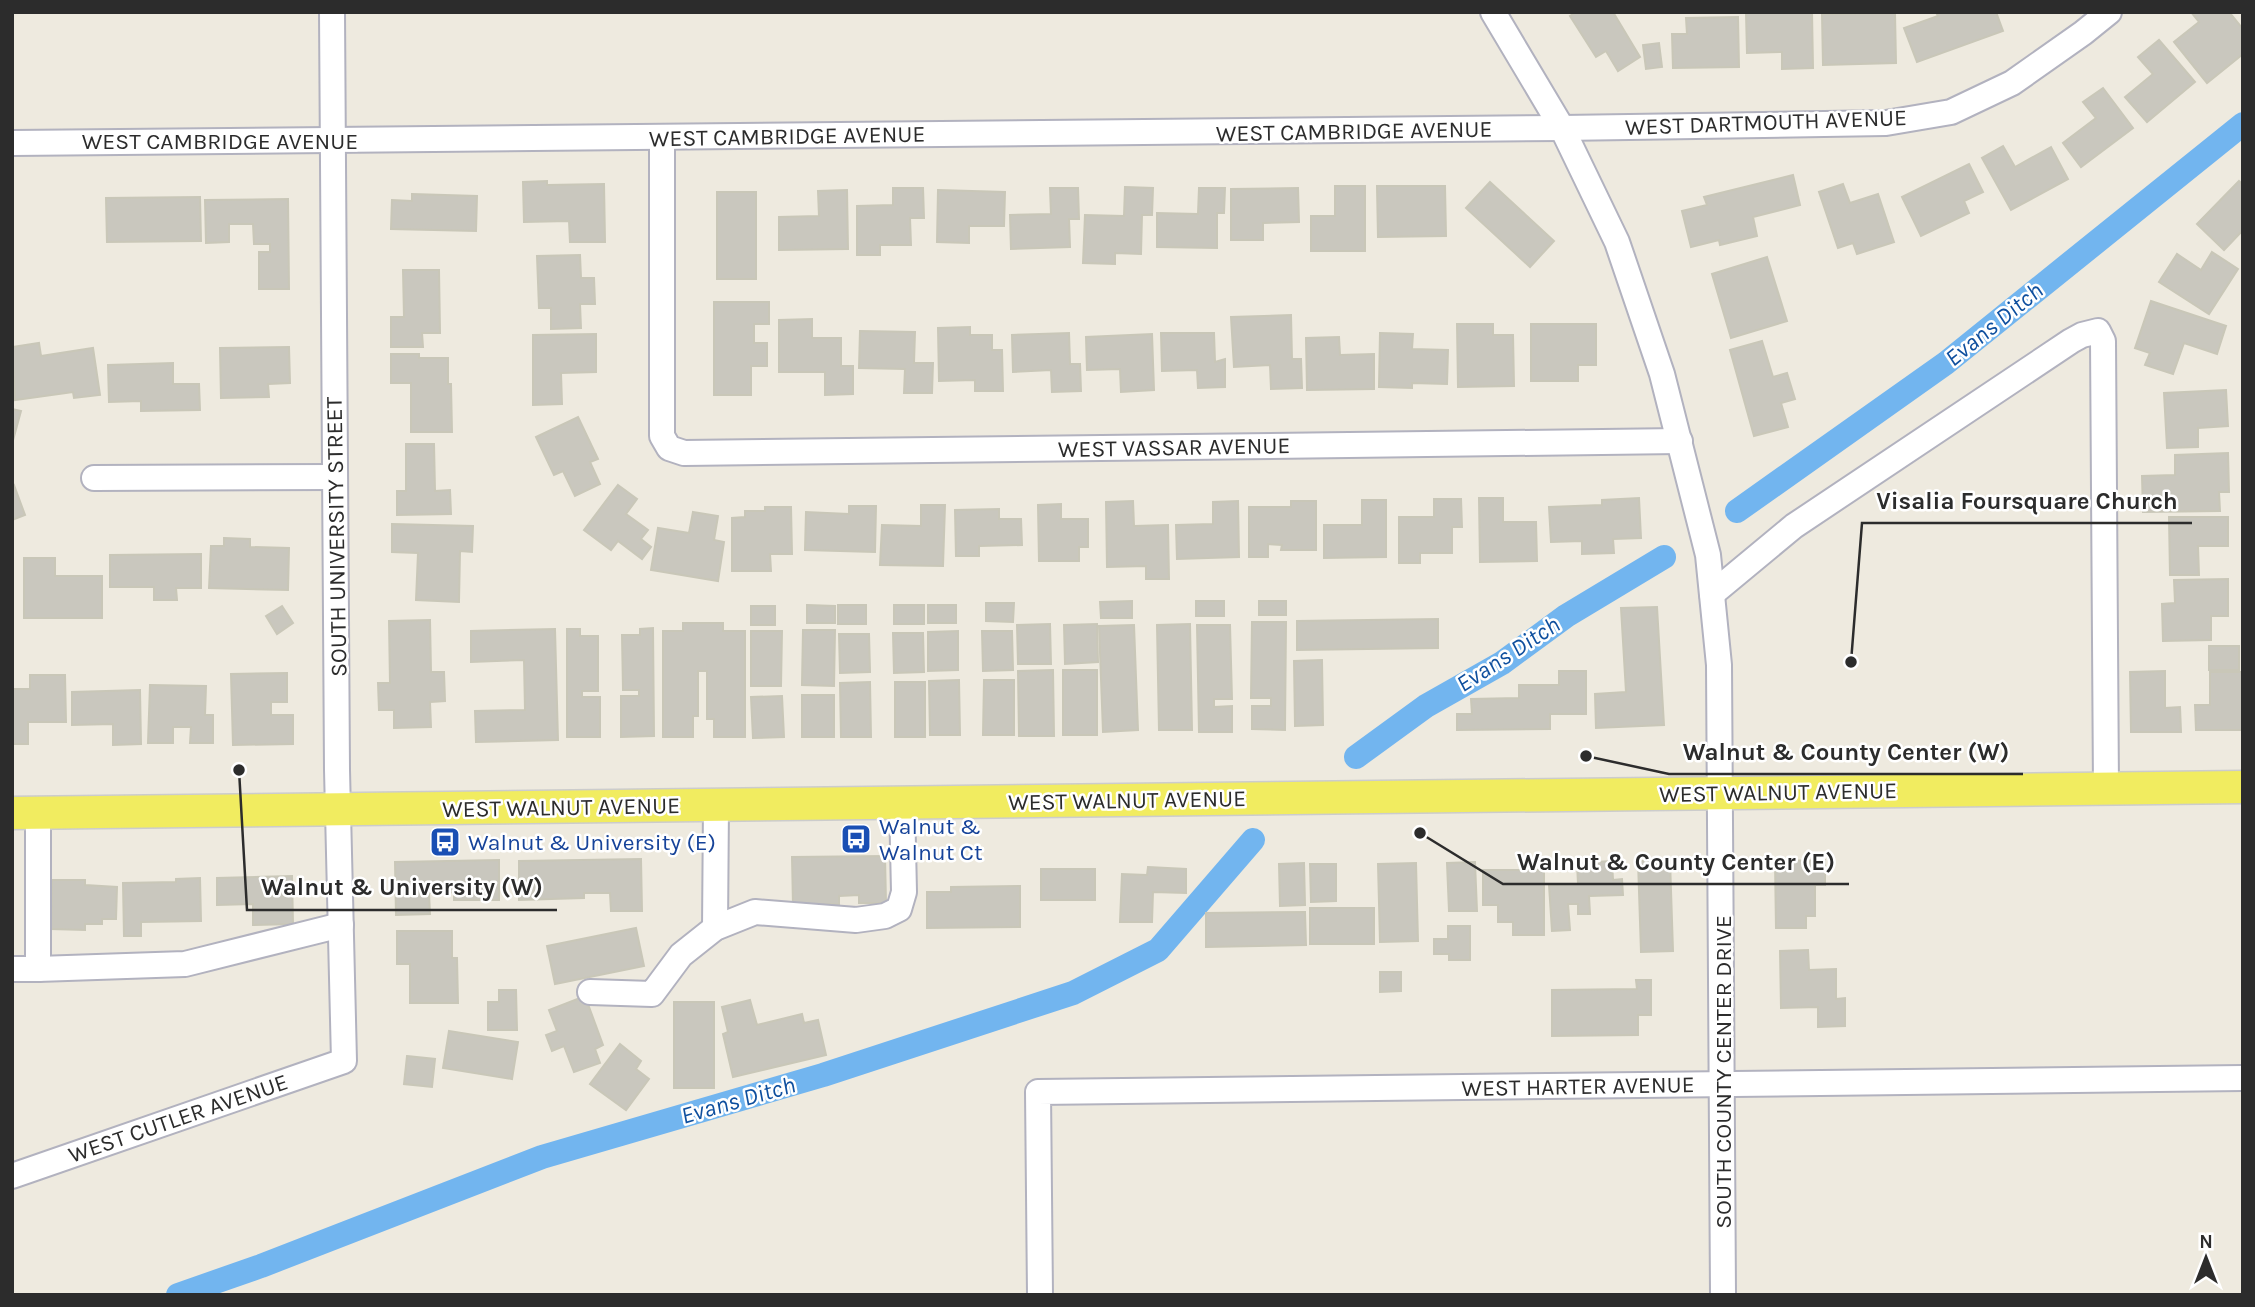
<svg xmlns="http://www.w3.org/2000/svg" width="2255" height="1307" font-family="Karla,sans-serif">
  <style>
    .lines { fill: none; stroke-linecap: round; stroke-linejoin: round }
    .canal { stroke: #72b5ef; stroke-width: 24 }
    .building { fill: #c9c7be; stroke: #c9c7b8; stroke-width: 2 }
    .minor-casing { stroke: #b2b2bf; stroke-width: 28 }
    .major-casing { stroke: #ccc; stroke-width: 35 }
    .minor { stroke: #fff; stroke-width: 24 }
    .major { stroke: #f1ec60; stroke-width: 32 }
    .labels { text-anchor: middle; stroke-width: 5; stroke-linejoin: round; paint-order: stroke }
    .street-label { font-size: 23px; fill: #2c2c2c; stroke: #fff }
    .transit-label { font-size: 23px; fill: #164399; stroke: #fff; text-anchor: start }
    .water-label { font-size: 24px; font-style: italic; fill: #0e4f9e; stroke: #fff }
    .leader { fill: none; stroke: #2c2c2c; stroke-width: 2.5 }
    .callout-dot { fill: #2c2c2c; stroke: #fff; stroke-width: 2.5 }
    .callout-label { font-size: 24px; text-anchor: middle; font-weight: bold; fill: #2c2c2c; stroke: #fff; stroke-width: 5; stroke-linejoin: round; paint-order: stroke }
  </style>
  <rect width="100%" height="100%" fill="#eeeadf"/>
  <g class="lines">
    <!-- canal -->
    <g class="canal">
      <polyline points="1737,511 1946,363 2243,124"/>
      <polyline points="1356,757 1426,706 1502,663 1566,616 1664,557"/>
      <polyline points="178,1295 261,1266 542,1157 823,1075 1073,993 1158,950 1253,840"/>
    </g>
  </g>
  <!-- building -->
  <g class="building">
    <polygon points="1576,12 1613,12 1640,57 1618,71 1606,51 1596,57 1570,16"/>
    <polygon points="1812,12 1813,68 1782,69 1782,52 1747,53 1746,13"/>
    <polygon points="1936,12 1996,12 2003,31 1917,62 1904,28 1938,16"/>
    <polygon points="2229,12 2243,29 2243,54 2207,83 2174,42 2199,22 2191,12"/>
    <polygon points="1895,13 1896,63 1823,65 1822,14"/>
    <polygon points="1738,17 1739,67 1673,68 1672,34 1687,34 1686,18"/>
    <polygon points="2159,40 2195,82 2147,122 2125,97 2153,74 2138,57"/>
    <polygon points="1659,43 1662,67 1646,69 1643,45"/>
    <polygon points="2103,88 2133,128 2081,167 2063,143 2096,118 2083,102"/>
    <polygon points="2003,146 2015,167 2051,147 2068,179 2011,210 1982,158"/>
    <polygon points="1969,164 1983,192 1964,201 1969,213 1921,236 1902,197"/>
    <polygon points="1793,175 1800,205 1753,217 1757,236 1720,245 1719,240 1691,247 1682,211 1707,205 1704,197"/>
    <polygon points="547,181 547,185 604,184 605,242 570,242 569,221 524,222 523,182"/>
    <polygon points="2239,181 2243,185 2243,230 2224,250 2197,224"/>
    <polygon points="1490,182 1554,241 1530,267 1466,208"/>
    <polygon points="1843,184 1850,203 1878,194 1894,242 1857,254 1853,243 1838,248 1819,192"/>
    <polygon points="1335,186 1365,186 1365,251 1311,251 1311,216 1335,216"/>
    <polygon points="1377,186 1445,186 1446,236 1378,237"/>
    <polygon points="1125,187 1153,188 1152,215 1142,215 1141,254 1115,253 1115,264 1083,263 1085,215 1124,216"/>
    <polygon points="893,188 923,188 924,218 910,218 911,245 880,245 880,255 857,255 857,206 893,205"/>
    <polygon points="1050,188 1078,188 1079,219 1069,219 1070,247 1011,249 1010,215 1051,214"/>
    <polygon points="1199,188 1225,188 1224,213 1217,213 1217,248 1157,247 1157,213 1198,214"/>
    <polygon points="1298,188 1299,222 1263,223 1263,240 1231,240 1231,189"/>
    <polygon points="847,190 848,249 779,250 779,217 819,216 818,191"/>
    <polygon points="938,190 1005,192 1004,226 969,226 969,243 937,242"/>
    <rect x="717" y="192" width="39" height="87"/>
    <polygon points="412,194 477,196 476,231 391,229 392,200 412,201"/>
    <polygon points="200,197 201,241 107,242 106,198"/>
    <polygon points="288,199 289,289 259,289 259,252 270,252 270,244 254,244 253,224 229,224 229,242 206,243 205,200"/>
    <polygon points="2212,252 2238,269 2209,314 2159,282 2177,254 2201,270"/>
    <polygon points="580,255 581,278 594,278 595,304 580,304 581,328 551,329 551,308 539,308 537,256"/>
    <polygon points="1767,257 1787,321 1731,338 1712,274"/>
    <polygon points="403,270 439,270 440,333 422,333 423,347 391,347 391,317 404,317"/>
    <polygon points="2151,301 2226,326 2217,354 2184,343 2173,374 2145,365 2150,353 2135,348"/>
    <polygon points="714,302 769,302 769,324 754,324 754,343 767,343 767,366 751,366 751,395 714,395"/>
    <polygon points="1291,315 1292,359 1301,359 1302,388 1271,389 1270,365 1234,367 1231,317"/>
    <polygon points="812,319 812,338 841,338 841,366 853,366 853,394 825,395 825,372 779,372 779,320"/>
    <polygon points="1457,324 1493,324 1493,335 1513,335 1514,386 1458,387"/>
    <polygon points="1531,324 1596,324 1596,365 1578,365 1578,381 1531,381"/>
    <polygon points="970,327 970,335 992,335 992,350 1002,350 1003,391 975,391 975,380 939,381 938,328"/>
    <polygon points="860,331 915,332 914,363 933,363 932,393 904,393 905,369 859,368"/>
    <polygon points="1069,333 1070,364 1080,364 1081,391 1052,392 1051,370 1013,372 1012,335"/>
    <polygon points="1161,333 1214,333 1215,362 1225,359 1225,387 1198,388 1197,370 1162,371"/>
    <polygon points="1380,333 1413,334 1412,349 1448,350 1447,384 1412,383 1412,388 1379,387"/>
    <polygon points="596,334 596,372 561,373 562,404 533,405 533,335"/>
    <polygon points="1152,334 1154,390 1121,392 1120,369 1087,370 1086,337"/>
    <polygon points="1339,337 1340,355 1374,354 1374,389 1307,390 1306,338"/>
    <polygon points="1762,341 1773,377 1787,373 1795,399 1781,403 1788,427 1754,436 1730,350"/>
    <polygon points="39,343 41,356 93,348 100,395 74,398 73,392 15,400 12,347"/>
    <polygon points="289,347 290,383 268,384 269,397 221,398 220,348"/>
    <polygon points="391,354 419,354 419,358 448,358 448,384 451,384 452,432 411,432 411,383 391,383"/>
    <polygon points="173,363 173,384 199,384 200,410 141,411 141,401 109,402 108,365"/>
    <polygon points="2226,390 2228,426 2198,428 2198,447 2167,448 2164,393"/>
    <polygon points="12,409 21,411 12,444"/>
    <polygon points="578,417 598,459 590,462 600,484 575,496 563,471 554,475 536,437"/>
    <polygon points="406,444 434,444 435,491 450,490 451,514 397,515 397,491 406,491"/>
    <polygon points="2228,453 2229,492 2219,492 2220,511 2143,512 2142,476 2175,475 2175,455"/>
    <polygon points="14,485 25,515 12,520 12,486"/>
    <polygon points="618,485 637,499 626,514 648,530 641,539 651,547 642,559 618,541 611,550 584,530"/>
    <polygon points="1479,498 1503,498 1503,522 1536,522 1537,561 1480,562"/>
    <polygon points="1639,498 1641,538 1613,539 1614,553 1582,554 1582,541 1551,542 1549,507 1602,505 1602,500"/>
    <polygon points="1434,499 1461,499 1462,527 1452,527 1452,553 1420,553 1420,563 1399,563 1399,517 1434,517"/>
    <polygon points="1362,500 1386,500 1386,557 1324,558 1324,525 1362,525"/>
    <polygon points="1133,501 1134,526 1168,525 1169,579 1146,579 1146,566 1107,567 1106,502"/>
    <polygon points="1238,501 1239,557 1177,559 1176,525 1213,524 1213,502"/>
    <polygon points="1291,501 1316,501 1316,550 1281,550 1282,545 1268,544 1268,557 1249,557 1249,507 1291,507"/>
    <polygon points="1061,504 1061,519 1088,519 1088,547 1079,547 1079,561 1039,561 1038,505"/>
    <polygon points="921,505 945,505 943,566 880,565 882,525 921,526"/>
    <polygon points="849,506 876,506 875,552 805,550 806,512 849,514"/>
    <polygon points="765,507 791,507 792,554 770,554 771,571 732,571 732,518 745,517 745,511 765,511"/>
    <polygon points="999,509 999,519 1021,519 1022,545 979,546 979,556 956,556 955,510"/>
    <polygon points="693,512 718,516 714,540 724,542 718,581 651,570 658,528 689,533"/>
    <polygon points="2169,517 2228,517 2228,546 2198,546 2199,575 2170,575"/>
    <polygon points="392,524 473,526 472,552 460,551 459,602 416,600 418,553 392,552"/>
    <polygon points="224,538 250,539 250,547 289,548 288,590 209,588 211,546 224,546"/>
    <polygon points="201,554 201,588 176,588 177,600 154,600 154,587 110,587 110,555"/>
    <polygon points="24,558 55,558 55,576 102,576 102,618 24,618"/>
    <polygon points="2228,579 2228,616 2211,616 2211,640 2163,641 2162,604 2175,603 2174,580"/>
    <polygon points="1132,601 1132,618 1101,618 1100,602"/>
    <rect x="1196" y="601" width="28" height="15"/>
    <rect x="1259" y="601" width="27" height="14"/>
    <polygon points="986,603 1014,603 1013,622 986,621"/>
    <polygon points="807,605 835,606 835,623 807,623"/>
    <rect x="838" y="605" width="28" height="19"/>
    <rect x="894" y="605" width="30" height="19"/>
    <rect x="928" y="605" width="28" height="18"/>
    <polygon points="282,606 293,623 277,634 266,616"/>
    <rect x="751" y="606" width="24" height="19"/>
    <polygon points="1657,607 1664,725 1596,728 1595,694 1626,692 1621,608"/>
    <polygon points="1438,619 1438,648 1297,650 1297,621"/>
    <polygon points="430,620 431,672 444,672 445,701 430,702 431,727 394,728 394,710 379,710 378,683 390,683 389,621"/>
    <polygon points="1252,622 1286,622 1285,730 1252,729 1252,706 1271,706 1271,698 1251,698"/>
    <polygon points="683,623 723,623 723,631 745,631 745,737 714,737 714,719 707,719 707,671 698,671 698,716 693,716 693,737 663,737 663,631 683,631"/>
    <polygon points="1050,624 1051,664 1018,664 1017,625"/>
    <polygon points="1097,624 1098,662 1065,664 1064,625"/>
    <polygon points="1190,624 1192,730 1159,730 1157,625"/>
    <polygon points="1134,625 1138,730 1103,732 1099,626"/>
    <polygon points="1197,625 1230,625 1232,699 1214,699 1214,707 1232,706 1232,732 1199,732"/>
    <polygon points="653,628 654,736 621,737 621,696 639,696 639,690 623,690 622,635 640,635 640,629"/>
    <polygon points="555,629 558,740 476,742 475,711 525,710 524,660 471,662 471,631"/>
    <polygon points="567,629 580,629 580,636 598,636 598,691 582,691 582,697 600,697 600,737 567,737"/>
    <polygon points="803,630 835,630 834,686 802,685"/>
    <polygon points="751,631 782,631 781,686 751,686"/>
    <polygon points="958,631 958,670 928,671 928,632"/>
    <polygon points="982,631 1012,631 1013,670 983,671"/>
    <polygon points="893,633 923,633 924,672 894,673"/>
    <polygon points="839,634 869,634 870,672 840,673"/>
    <rect x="2209" y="646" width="30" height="24"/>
    <polygon points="1322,660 1323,725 1295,726 1294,661"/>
    <polygon points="1053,670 1054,736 1019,736 1018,671"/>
    <rect x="1063" y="670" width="34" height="65"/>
    <polygon points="1559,671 1586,671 1586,714 1550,714 1550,729 1457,730 1457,714 1472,714 1471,699 1519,698 1519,685 1559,685"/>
    <polygon points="2165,671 2165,708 2180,707 2181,732 2131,732 2130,672"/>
    <polygon points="2210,672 2243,672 2243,730 2196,730 2195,705 2210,705"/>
    <polygon points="287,673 287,702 271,702 271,715 293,715 293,744 233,745 231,674"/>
    <polygon points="30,675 65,675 66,722 28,722 28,744 12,744 12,689 30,689"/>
    <polygon points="959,680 960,735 930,735 929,681"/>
    <polygon points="984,680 1014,680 1014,735 983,735"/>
    <polygon points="870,682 871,737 841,737 840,683"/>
    <rect x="895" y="682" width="30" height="55"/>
    <polygon points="150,685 206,686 205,715 213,715 213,743 190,743 191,727 173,727 173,743 148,743"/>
    <polygon points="140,690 141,744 113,745 113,724 72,725 72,692"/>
    <rect x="802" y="695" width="32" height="42"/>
    <polygon points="782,696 784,737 753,738 751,697"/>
    <polygon points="885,856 886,903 859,903 859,895 839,896 839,904 793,905 792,857"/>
    <polygon points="641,859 642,911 611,911 610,893 584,893 584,898 519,900 519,861"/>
    <polygon points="499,860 499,900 454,900 454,892 429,893 430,914 396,915 395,862"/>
    <polygon points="1670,860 1673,951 1641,952 1638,861"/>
    <polygon points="1825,860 1825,885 1815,885 1815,916 1806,916 1806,928 1776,928 1775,861"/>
    <polygon points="1612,861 1613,880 1622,879 1623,895 1589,896 1590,914 1578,914 1578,904 1568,904 1570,930 1552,931 1549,885 1578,884 1577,863"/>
    <polygon points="1475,862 1477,911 1449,911 1447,863"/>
    <polygon points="1304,863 1305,905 1280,906 1279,864"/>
    <polygon points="1416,863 1418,941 1380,942 1378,864"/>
    <polygon points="1310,864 1336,864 1336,901 1311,902"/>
    <polygon points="1148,867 1186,869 1186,893 1153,892 1152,922 1120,922 1122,874 1147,875"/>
    <rect x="1041" y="869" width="54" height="31"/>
    <polygon points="1483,870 1544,870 1544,935 1513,935 1513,922 1498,922 1498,905 1483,905"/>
    <polygon points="292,876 293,924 253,925 253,904 217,905 217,878"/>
    <polygon points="200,878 201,921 141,922 141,936 124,936 123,883 176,882 176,879"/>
    <polygon points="52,880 85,880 85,885 117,887 116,919 102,919 102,924 85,924 85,930 51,929"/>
    <polygon points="1020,886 1020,927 927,928 927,892 951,892 951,887"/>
    <rect x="1310" y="908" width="64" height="36"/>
    <polygon points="1305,912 1306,945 1206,947 1206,913"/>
    <polygon points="1448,926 1470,926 1470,960 1449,960 1449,954 1434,954 1434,939 1448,939"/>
    <polygon points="636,928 644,966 555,984 547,946"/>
    <polygon points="397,931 452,931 452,958 457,958 458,1003 410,1003 410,964 397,964"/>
    <polygon points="1808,950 1809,970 1836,969 1836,999 1845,998 1845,1026 1818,1027 1818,1007 1781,1008 1780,951"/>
    <polygon points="1380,972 1401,972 1401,991 1380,992"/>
    <polygon points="1636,980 1651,980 1651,1015 1638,1015 1638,1035 1552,1036 1552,990 1637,989"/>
    <polygon points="499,990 516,990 517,1030 488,1030 488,1002 499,1002"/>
    <polygon points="585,996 603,1045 595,1049 600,1063 574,1072 564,1046 552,1051 546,1035 557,1031 549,1010"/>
    <polygon points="750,1000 757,1025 802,1014 804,1023 818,1020 826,1055 733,1077 723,1034 728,1032 722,1007"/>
    <rect x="674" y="1002" width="40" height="86"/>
    <polygon points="449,1031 518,1042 512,1079 443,1068"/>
    <polygon points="620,1044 641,1061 636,1069 649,1079 626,1110 590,1084"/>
    <polygon points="407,1056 435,1059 432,1087 404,1084"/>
  </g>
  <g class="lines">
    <!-- minor casing -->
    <g class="minor-casing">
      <g id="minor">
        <polyline points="1493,12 1562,128 1617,242 1662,374 1708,555 1719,665 1723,1295"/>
        <polyline points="662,138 662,436 669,448 684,453 1680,441"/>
        <polyline points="12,143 1562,128 1886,123 1951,112 2012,83 2083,33 2109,12"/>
        <polyline points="94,478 335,477"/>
        <polyline points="1712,594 1794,526 2071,341 2082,335 2098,331 2103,341 2106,789"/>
        <polyline points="38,813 38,969 185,964 341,925"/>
        <polyline points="715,928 716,805"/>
        <polyline points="12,969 38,969"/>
        <polyline points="590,992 652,994 681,955 715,928 755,912 856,920 885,916 899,909 904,892 902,802"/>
        <polyline points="12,1176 344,1061 337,770 332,12"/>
        <polyline points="1040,1295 1038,1092 2243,1078"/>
      </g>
    </g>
    <!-- major casing -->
    <g class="major-casing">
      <polyline id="major" points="12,813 2243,787"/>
    </g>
    <!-- minor -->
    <use href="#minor" class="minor"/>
    <!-- major -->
    <use href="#major" class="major"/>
  </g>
  <!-- icons -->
  <defs>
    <g id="bus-square" transform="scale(1.575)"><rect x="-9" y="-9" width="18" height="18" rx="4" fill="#1a4fb4" stroke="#fff"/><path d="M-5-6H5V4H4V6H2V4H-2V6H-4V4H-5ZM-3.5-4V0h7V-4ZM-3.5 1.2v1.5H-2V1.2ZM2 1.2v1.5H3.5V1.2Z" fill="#fff"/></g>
  </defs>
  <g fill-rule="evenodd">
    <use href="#bus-square" x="856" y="839"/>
    <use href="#bus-square" x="445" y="842"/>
  </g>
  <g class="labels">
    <!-- street labels -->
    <g class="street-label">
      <text transform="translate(1766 122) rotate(-2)" y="8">WEST DARTMOUTH AVENUE</text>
      <text transform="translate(1354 131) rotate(-1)" y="8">WEST CAMBRIDGE AVENUE</text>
      <text transform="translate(787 136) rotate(-1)" y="8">WEST CAMBRIDGE AVENUE</text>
      <text x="220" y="149">WEST CAMBRIDGE AVENUE</text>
      <text transform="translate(1174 447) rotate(-1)" y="8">WEST VASSAR AVENUE</text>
      <text transform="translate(336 537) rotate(-91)" y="8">SOUTH UNIVERSITY STREET</text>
      <text transform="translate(1778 792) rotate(-1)" y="8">WEST WALNUT AVENUE</text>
      <text transform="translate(1127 800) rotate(-1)" y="8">WEST WALNUT AVENUE</text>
      <text transform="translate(561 807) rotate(-1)" y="8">WEST WALNUT AVENUE</text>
      <text transform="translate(1723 1072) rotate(-90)" y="8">SOUTH COUNTY CENTER DRIVE</text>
      <text transform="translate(1578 1086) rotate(-1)" y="8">WEST HARTER AVENUE</text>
      <text transform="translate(178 1118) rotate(-19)" y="8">WEST CUTLER AVENUE</text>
    </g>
    <!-- transit labels -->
    <g class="transit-label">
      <text x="879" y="834">Walnut &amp;<tspan x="879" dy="26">Walnut Ct</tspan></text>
      <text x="468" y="850">Walnut &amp; University (E)</text>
    </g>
    <!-- water labels -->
    <g class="water-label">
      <text transform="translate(1994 324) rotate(-39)" y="8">Evans Ditch</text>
      <text transform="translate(1508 654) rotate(-33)" y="8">Evans Ditch</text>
      <text transform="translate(738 1100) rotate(-16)" y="8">Evans Ditch</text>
    </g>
  </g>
  <!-- callouts -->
  <path class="leader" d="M1851 662L1862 523H2192M1586 756L1669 774H2023M1420 833L1503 884H1849M239 770L247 910H557"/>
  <g class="callout-dot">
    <circle cx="1851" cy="662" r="7"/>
    <circle cx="1586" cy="756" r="7"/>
    <circle cx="1420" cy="833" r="7"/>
    <circle cx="239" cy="770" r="7"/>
  </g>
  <g class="callout-label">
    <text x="2027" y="509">Visalia Foursquare Church</text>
    <text x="1846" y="760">Walnut &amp; County Center (W)</text>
    <text x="1676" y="870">Walnut &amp; County Center (E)</text>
    <text x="402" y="895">Walnut &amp; University (W)</text>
  </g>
  <!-- border -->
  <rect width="2255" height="1307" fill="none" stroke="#2c2c2c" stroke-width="28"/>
  <!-- north arrow -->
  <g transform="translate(2206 1258)" stroke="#ffffff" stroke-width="5" paint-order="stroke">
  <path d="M0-5L12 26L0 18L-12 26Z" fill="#2c2c2c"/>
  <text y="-10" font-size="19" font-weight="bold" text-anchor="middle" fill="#2c2c2c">N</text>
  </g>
</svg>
